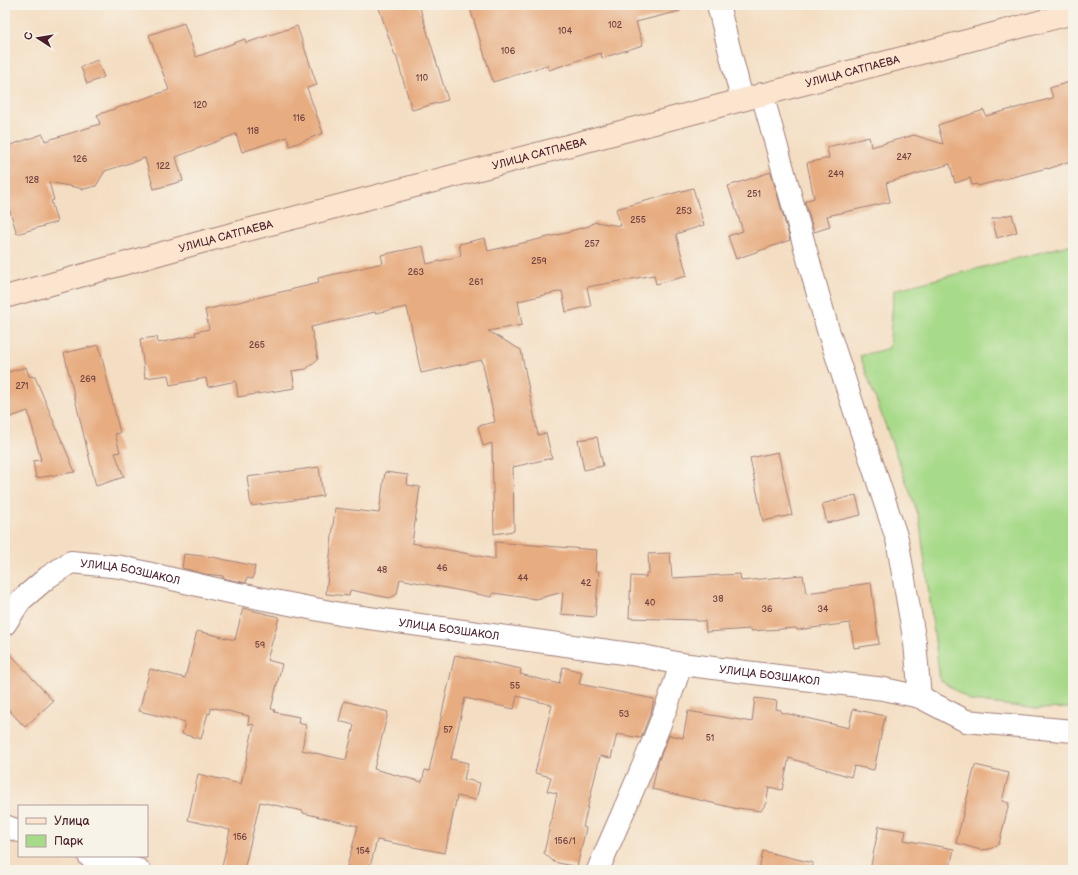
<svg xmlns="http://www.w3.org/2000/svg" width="1078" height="875" font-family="'Balsamiq Sans',sans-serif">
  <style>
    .green { fill: #a7da89; stroke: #787c5a }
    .building { fill: #e7ac80 }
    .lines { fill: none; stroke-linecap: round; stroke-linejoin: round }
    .street-casing { stroke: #9f7e77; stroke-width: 24 }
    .secondary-casing { stroke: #9f7e77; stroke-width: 24 }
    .street { stroke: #fff; stroke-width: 22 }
    .secondary { stroke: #fce5cf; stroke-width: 22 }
    .labels { text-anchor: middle; stroke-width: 3.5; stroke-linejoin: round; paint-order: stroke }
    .number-label { font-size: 9px; fill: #714240 }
    .street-label { font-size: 11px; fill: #4a1f2b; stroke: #f7f3e8 }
  </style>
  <rect width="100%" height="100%" fill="#f7f3e8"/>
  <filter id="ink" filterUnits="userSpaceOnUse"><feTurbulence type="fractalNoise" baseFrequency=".025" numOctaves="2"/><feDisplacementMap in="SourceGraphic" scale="8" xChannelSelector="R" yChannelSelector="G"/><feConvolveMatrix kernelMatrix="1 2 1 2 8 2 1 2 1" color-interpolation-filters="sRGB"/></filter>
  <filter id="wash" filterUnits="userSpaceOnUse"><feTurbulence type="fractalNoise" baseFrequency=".012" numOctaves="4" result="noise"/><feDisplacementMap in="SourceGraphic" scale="16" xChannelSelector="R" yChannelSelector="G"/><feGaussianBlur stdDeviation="0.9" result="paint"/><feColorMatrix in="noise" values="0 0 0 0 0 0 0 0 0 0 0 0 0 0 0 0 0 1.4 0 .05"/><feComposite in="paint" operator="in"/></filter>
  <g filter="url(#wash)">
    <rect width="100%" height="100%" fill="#f4dec3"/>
    <!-- green -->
    <polygon class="green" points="1073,244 1073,708 1037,709 971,701 940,680 919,517 860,356 889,348 894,290"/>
    <g id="blocks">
      <!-- building -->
      <g class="building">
        <polygon points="378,5 419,5 448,100 412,110 396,55 395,56"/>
        <polygon points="469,5 679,5 680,11 636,22 643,45 602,58 601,53 549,70 547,65 493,82"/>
        <polygon points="184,23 196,57 245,39 246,43 297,26 317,85 307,88 323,133 290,146 287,137 242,152 236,134 176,157 183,181 154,189 145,158 105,171 96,186 84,189 49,182 54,200 51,201 57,222 17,234 10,211 5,213 5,147 43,134 45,141 100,124 97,115 169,90 149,35"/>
        <polygon points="97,60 104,77 87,84 81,67"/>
        <polygon points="1069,82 1073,95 1073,160 1048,169 1047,168 978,186 977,184 972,185 970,178 955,183 950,164 886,183 890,202 827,216 830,227 814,232 805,201 814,198 807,163 829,158 827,147 869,137 871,147 914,135 943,144 938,125 984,110 986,116 1053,98 1050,88"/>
        <polygon points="771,172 790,240 736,259 728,236 743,231 728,186"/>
        <polygon points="693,188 704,225 676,234 687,276 656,284 654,275 587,287 591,306 566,312 562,291 518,301 522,325 488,331 521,350 538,435 546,433 552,458 513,467 514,531 494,534 492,443 483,446 478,426 495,422 482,360 421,373 407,307 375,313 375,312 311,327 318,359 306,369 292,371 295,388 238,397 236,381 208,387 206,378 170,385 168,375 145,378 140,339 157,337 158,343 196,335 195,332 209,329 205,310 319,283 318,278 383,263 381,255 423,246 427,264 461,256 459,244 485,238 488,251 570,232 570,231 589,226 595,222 621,226 616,209"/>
        <polygon points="1012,214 1017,232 997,238 992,219"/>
        <polygon points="99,345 120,433 115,434 120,452 115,453 124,477 96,486 64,353"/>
        <polygon points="26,367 29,376 35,377 75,472 36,478 33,461 41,460 28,411 5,419 5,373"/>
        <polygon points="597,437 603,466 584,470 578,440"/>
        <polygon points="778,452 792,515 763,521 750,458"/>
        <polygon points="319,467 323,496 251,506 247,477"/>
        <polygon points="385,472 408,475 407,485 420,487 412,543 495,559 495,542 597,550 595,571 599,571 595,617 561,614 563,592 536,599 493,593 492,597 400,579 397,594 390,598 350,590 349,596 326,594 335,508 379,513"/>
        <polygon points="856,495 861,515 827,523 822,504"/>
        <polygon points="670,553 672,578 740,574 741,581 803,575 806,593 850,587 849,586 871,583 879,644 854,648 850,623 797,630 796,628 751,631 751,629 706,632 705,621 696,621 696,620 629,618 631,576 646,577 646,573 649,573 648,554"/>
        <polygon points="184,554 212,557 255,566 253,579 247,578 246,583 223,578 223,576 205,574 182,568"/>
        <polygon points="243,608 279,617 267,660 282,664 271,709 275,710 274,712 299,717 298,723 306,725 302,750 346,760 354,725 339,721 344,701 388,712 374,769 422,782 425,770 429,771 455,655 521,669 520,674 559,684 563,667 582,672 579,684 654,699 652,709 641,738 617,734 611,758 600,756 583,827 586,828 577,867 554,862 544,853 557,793 547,791 551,777 535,773 552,705 517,696 514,709 465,698 451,759 468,763 464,779 480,783 476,800 457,796 445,853 377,840 369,870 346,870 358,826 303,813 303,811 260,802 244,870 234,870 222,867 230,830 188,820 198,774 241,784 254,725 248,724 249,716 215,708 214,709 211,708 210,714 208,713 201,739 182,734 185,722 139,711 150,669 185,678 197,631 235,640"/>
        <polygon points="5,648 53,701 25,727 5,706"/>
        <polygon points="755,698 777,701 776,709 781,710 780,712 849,728 853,709 885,716 874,770 854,766 851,777 789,758 782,790 769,787 766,803 761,811 738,808 738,809 652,789 658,762 669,735 683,738 688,711 752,722"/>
        <polygon points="975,765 1009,773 1002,801 1009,803 999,844 990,849 981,850 956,843"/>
        <polygon points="879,826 906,831 904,840 954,849 950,867 945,866 944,870 870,870"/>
        <polygon points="763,851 813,863 812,870 759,870"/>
      </g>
    </g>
  </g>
  <g filter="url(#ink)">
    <use href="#blocks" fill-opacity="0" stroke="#9f7e77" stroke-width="1"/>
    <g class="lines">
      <!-- street casing -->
      <g class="street-casing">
        <g id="street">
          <polyline points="718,5 742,99"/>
          <polyline points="762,94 828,330 897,539 915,643 920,697"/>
          <path id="s1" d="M 5,624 L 21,600 L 48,577 L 71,562 L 121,567 L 224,591 L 340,614 L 638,655 L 681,664 L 884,689 L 920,697 L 966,721 L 1073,731"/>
          <polyline points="5,826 19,831"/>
          <polyline points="89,856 139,870"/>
          <path d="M 598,870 C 627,802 659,735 681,664"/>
        </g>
      </g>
      <!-- secondary casing -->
      <g class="secondary-casing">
        <g id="secondary">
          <path id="s2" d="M 5,297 L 198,243 L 1073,13"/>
        </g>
      </g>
      <!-- street -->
      <use href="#street" class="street"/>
      <!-- secondary -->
      <use href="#secondary" class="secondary"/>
    </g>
  </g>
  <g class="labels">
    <!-- number labels -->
    <g class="number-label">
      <text x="615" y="28">102</text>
      <text x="565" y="34">104</text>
      <text x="508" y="54">106</text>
      <text x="422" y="81">110</text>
      <text x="200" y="108">120</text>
      <text x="299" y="121">116</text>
      <text x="253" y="134">118</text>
      <text x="904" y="160">247</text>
      <text x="80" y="162">126</text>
      <text x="163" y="169">122</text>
      <text x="836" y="177">249</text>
      <text x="32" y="183">128</text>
      <text x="754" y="197">251</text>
      <text x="684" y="214">253</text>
      <text x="638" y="223">255</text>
      <text x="592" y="247">257</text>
      <text x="539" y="264">259</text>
      <text x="416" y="275">263</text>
      <text x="476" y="285">261</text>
      <text x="257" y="348">265</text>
      <text x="88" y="382">269</text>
      <text x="22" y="389">271</text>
      <text x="442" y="571">46</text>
      <text x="382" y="573">48</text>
      <text x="523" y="581">44</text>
      <text x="586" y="586">42</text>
      <text x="718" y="602">38</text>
      <text x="650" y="606">40</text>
      <text x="767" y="612">36</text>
      <text x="823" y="612">34</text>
      <text x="260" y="648">59</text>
      <text x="515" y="689">55</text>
      <text x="624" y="717">53</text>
      <text x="448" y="733">57</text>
      <text x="710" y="741">51</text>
      <text x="240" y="840">156</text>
      <text x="565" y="844">156/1</text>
      <text x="363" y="854">154</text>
    </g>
    <!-- street labels -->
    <g class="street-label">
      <text dy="4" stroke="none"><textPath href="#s2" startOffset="877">УЛИЦА САТПАЕВА</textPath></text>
      <text dy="4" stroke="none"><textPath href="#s2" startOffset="553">УЛИЦА САТПАЕВА</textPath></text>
      <text dy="4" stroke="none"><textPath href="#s2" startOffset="229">УЛИЦА САТПАЕВА</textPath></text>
      <text dy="4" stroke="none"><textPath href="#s1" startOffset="152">УЛИЦА БОЗШАКОЛ</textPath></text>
      <text dy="4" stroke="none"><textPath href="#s1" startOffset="476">УЛИЦА БОЗШАКОЛ</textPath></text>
      <text dy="4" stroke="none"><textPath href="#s1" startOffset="800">УЛИЦА БОЗШАКОЛ</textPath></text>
    </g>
  </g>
  <!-- margin -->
  <rect width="1078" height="875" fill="none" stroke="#f7f3e8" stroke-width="20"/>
  <!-- legend -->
  <rect x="18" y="805" width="130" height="52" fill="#f7f3e8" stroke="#b29e9c"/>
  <rect x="26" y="818" width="20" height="6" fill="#fce5cf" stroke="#b29e9c"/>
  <text x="54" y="825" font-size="12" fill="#4a1f2b">Улица</text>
  <rect x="26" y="835" width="20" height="12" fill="#a7da89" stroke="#b29e9c"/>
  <text x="54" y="845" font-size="12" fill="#4a1f2b">Парк</text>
  <!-- north arrow -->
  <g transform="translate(38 38) rotate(282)" stroke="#f7f3e8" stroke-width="3" paint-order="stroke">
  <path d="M0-3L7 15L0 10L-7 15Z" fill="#4a1f2b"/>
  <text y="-6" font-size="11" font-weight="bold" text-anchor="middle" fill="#4a1f2b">С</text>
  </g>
</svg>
